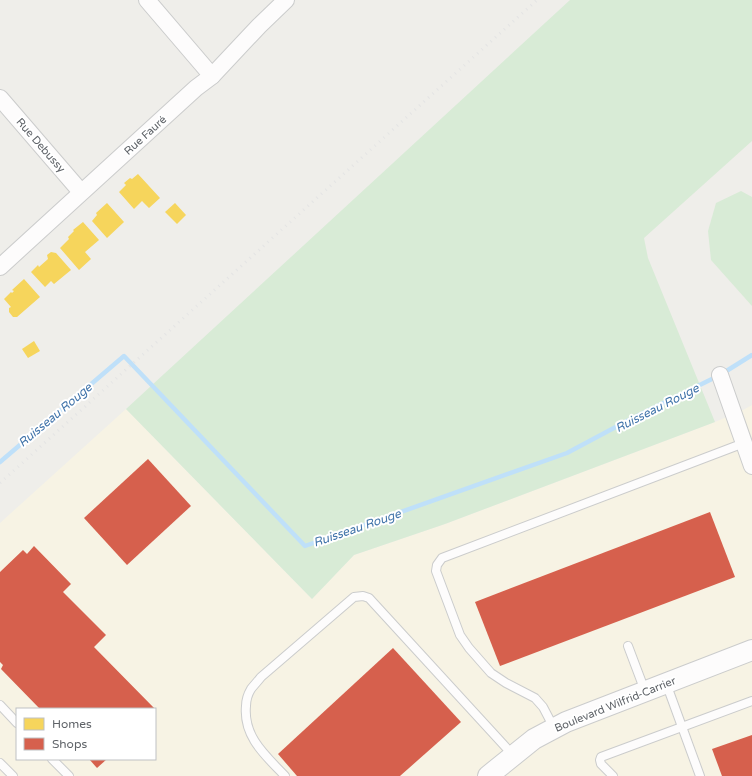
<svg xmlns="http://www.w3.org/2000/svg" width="752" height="776" font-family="'Varela Round',sans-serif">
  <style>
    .commercial { fill: #f7f3e4; fill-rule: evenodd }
    .green { fill: #d8ebd6 }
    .homes { fill: #f6d55c }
    .shops { fill: #d6604d }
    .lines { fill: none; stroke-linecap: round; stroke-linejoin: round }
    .stream { stroke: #bfe0f9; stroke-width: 4.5 }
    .service-casing { stroke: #cbcccc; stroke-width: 10 }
    .minor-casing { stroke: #cbcccc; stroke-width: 18 }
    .tertiary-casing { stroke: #cbcccc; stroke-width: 22 }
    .service { stroke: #fdfcfc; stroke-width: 8 }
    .minor { stroke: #fdfcfc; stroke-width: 16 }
    .tertiary { stroke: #fdfcfc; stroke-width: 20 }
    .rail { stroke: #e4e4e4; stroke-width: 3; stroke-dasharray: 1 5; stroke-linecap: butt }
    .labels { text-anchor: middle; stroke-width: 4; stroke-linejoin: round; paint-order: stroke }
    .street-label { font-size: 11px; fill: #5f6368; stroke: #fff }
    .water-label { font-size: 12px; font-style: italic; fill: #4174aa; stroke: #fff }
  </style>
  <rect width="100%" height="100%" fill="#efeeea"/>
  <!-- commercial -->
  <path class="commercial" d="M 752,405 L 752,776 L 0,776 L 0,523 L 126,409 L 312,599 L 354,555 L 445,524 L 715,422 L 745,409 ZM 17,709 L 155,709 L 155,759 L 17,759 Z"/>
  <!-- green -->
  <g class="green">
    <polygon points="570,0 752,0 752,141 644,238 648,258 715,422 445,524 354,555 312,599 126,409"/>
    <polygon points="741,191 752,197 752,306 711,260 708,231 716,203"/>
  </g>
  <!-- homes -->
  <g class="homes">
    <polygon points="138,174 160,198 149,208 142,201 134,209 119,192 126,185 124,183 130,178 132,179"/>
    <polygon points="107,203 124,222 107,238 92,221 97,215 96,213"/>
    <polygon points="175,203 186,215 177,224 165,212"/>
    <polygon points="83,222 99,240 85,252 91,259 79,270 60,248 69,239 68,237 74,231 73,230"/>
    <polygon points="51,252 56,253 71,270 54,284 51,281 45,287 31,272 38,265 39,267 48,259 47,255"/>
    <polygon points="24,279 40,297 17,317 13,317 9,312 9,308 11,307 4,299 11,292 12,293 14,291 12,290"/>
    <polygon points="34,341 40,351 28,358 22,349"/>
  </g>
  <!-- shops -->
  <g class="shops">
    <polygon points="148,459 191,506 127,565 84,518"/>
    <polygon points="710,512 735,577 500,666 475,602"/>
    <polygon points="34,546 71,584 63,592 106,635 94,647 155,709 40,709 1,669 3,665 0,662 0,572 23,550 27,554"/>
    <polygon points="393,648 461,722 400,776 297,776 278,754"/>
    <polygon points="752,735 752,776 722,776 712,749"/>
    <polygon points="89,759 107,759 97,768"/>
  </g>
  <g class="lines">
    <!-- stream -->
    <polyline class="stream" points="0,462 124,356 305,546 567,453 627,421 720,375 752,355"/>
    <!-- service casing -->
    <g class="service-casing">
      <g id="service">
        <polyline points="628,646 645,691"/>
        <polyline points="666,683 700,776"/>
        <polyline points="0,705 17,723"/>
        <polyline points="554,728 543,707 535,698 506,683 491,673 469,648 460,635 436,571 437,565 442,558 744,443"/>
        <polyline points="52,759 69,776"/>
        <polyline points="0,763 13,776"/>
        <path d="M 285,776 C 266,756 243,737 246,706 C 246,701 248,694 251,689 C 254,685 258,681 261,677 L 354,597 L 363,596 L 369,598 L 513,755"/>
        <polyline points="613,776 601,764 600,760 601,757 752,701"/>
      </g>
    </g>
    <!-- minor casing -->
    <g class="minor-casing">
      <g id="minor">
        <polyline points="147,0 212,76"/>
        <polyline points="0,98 81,192"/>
        <polyline points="0,267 196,88 212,76 259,26 286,0"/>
        <polyline points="720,375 752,466"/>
      </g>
    </g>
    <!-- tertiary casing -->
    <g class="tertiary-casing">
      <polyline id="tertiary" points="488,776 534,739 566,722 752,650"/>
    </g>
    <!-- service -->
    <use href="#service" class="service"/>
    <!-- minor -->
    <use href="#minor" class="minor"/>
    <!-- tertiary -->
    <use href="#tertiary" class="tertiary"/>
    <!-- rail -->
    <polyline class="rail" points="0,483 537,0"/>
  </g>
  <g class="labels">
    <!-- street labels -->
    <g class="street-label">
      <text transform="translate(145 135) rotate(-42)" y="4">Rue Fauré</text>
      <text transform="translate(41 145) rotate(49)" y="4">Rue Debussy</text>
      <text transform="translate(615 704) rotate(-22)" y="4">Boulevard Wilfrid-Carrier</text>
    </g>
    <!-- water labels -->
    <g class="water-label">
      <text transform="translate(657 408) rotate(-27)" y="4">Ruisseau Rouge</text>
      <text transform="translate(55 415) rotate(-40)" y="4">Ruisseau Rouge</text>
      <text transform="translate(357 528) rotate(-19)" y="4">Ruisseau Rouge</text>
    </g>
  </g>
  <!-- legend -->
  <rect x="16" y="708" width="140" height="52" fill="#ffffff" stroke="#bfc1c3"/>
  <rect x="24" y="718" width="20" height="12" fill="#f6d55c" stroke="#bfc1c3"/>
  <text x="52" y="728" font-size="12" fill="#5f6368">Homes</text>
  <rect x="24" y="738" width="20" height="12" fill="#d6604d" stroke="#bfc1c3"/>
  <text x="52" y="748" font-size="12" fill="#5f6368">Shops</text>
</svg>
